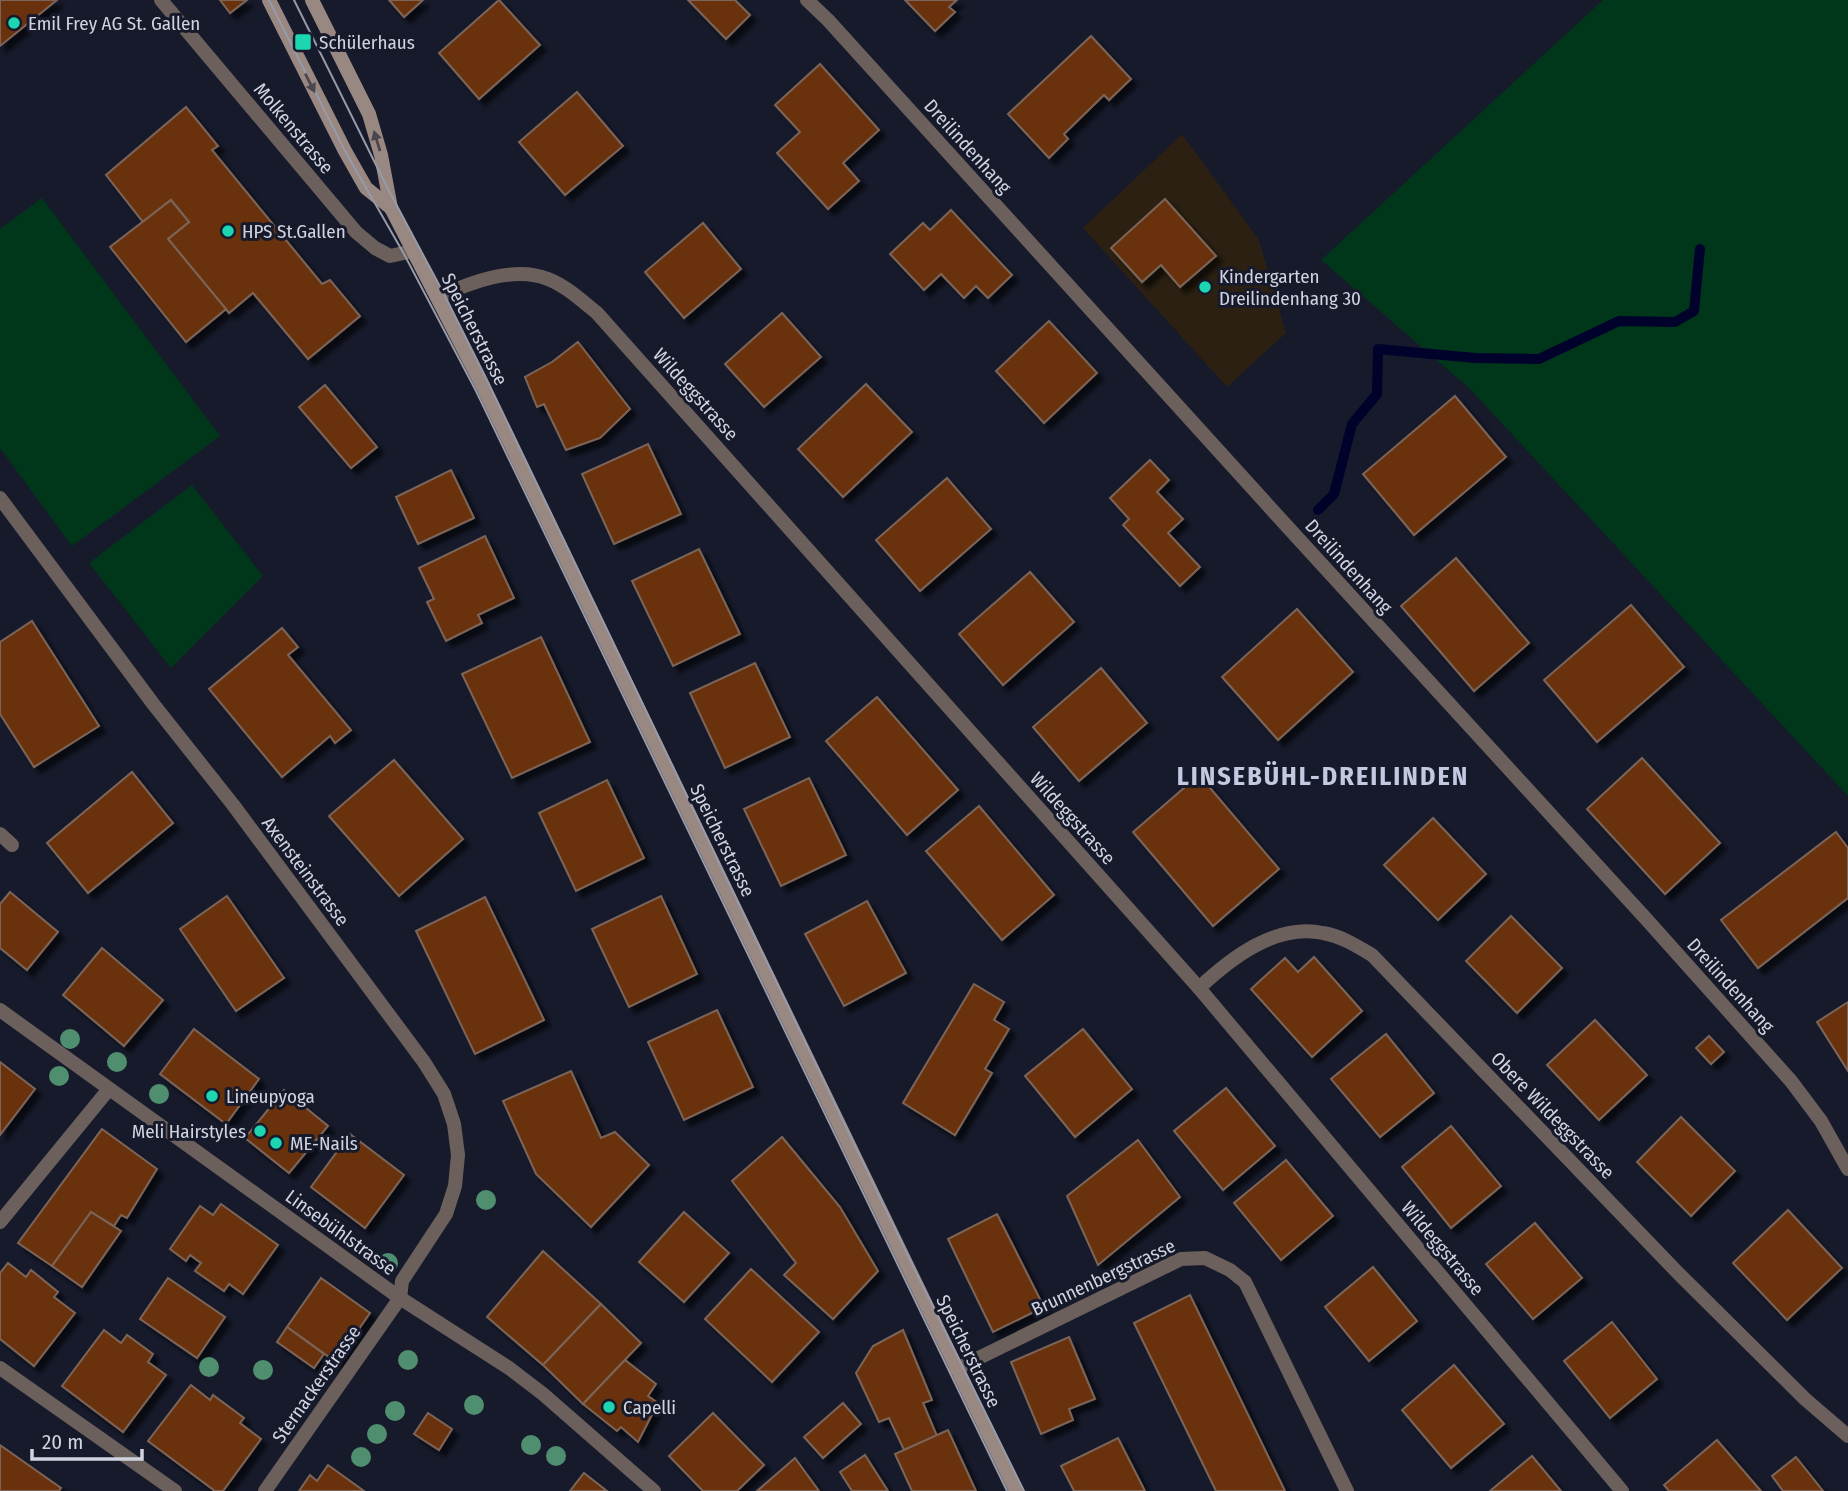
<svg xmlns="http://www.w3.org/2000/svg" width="1848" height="1491" font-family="'Fira Sans Condensed',sans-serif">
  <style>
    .education { fill: #2b2011 }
    .green { fill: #00371a }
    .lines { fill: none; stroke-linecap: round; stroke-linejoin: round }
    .stream { stroke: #00022c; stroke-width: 10 }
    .building { fill: #69330e; stroke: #7b6559; stroke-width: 2; filter: url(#shadow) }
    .minor { stroke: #6b605c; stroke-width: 14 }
    .secondary { stroke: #998882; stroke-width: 14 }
    .tram { stroke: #979aa8; stroke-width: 2 }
    .tree { fill: #4f8e6f }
    .oneway { fill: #4a464e }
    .poi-dot { fill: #1ed5b1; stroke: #161a2b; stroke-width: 2.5 }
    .labels { text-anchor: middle; stroke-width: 6; stroke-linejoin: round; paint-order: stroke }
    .poi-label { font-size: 19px; fill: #d1d4e0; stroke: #161a2b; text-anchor: start }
    .street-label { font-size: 19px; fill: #d1d4e0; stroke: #161a2b }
    .district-label { font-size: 26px; font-weight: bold; letter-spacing: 2px; fill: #c3c9e0; stroke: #161a2b }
  </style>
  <defs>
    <filter id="shadow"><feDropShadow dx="6" dy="6" stdDeviation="2" flood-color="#0009"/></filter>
  </defs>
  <rect width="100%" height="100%" fill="#161a2b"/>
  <!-- education -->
  <polygon class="education" points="1182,134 1259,240 1286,333 1227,387 1083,228"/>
  <!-- green -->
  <g class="green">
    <polygon points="1603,0 1848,0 1848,796 1469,388 1321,260"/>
    <polygon points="42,198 220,436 72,546 0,448 0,229"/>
    <polygon points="192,485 263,576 171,668 89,563"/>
  </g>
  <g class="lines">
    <!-- stream -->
    <polyline class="stream" points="1318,510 1334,494 1352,424 1377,394 1378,349 1475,358 1539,359 1619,321 1675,322 1694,311 1700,249"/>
  </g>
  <!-- building -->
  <g class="building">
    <polygon points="0,0 57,0 0,46"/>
    <polygon points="220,0 247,0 230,13"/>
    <polygon points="389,0 423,0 404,17"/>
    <polygon points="499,0 540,45 479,99 439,53"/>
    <polygon points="688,0 735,0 750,15 726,39"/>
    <polygon points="905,0 957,0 949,7 955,12 935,31"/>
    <polygon points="1091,36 1131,79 1109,100 1104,95 1064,134 1068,139 1049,158 1008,114"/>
    <polygon points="820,64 879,130 843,163 859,181 828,209 777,153 800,132 775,105"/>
    <polygon points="577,92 623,146 565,195 519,142"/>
    <polygon points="186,107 218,146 212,150 322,284 330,280 360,316 308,359 253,293 229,313 168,239 189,222 171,200 143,222 106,175"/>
    <polygon points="1165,199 1216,256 1180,287 1161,265 1142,282 1111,248"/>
    <polygon points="171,200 189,222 168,239 226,309 186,342 110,247"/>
    <polygon points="951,210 1012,275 988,298 976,286 964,298 941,274 924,290 890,254 923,223 930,230"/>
    <polygon points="703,223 741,269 684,318 645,272"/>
    <polygon points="782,313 821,357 764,407 725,364"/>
    <polygon points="1049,321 1097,373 1044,423 996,371"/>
    <polygon points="578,342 630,409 600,438 566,450 544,404 537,407 525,377 552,362"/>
    <polygon points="866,384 912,432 843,497 798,449"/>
    <polygon points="325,385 377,447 351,468 299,407"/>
    <polygon points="1455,396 1506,457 1414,535 1363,474"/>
    <polygon points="648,444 681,514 614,544 582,474"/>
    <polygon points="1150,460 1169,480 1157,492 1183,519 1168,533 1200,567 1180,586 1123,525 1129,519 1110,498"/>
    <polygon points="451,470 474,518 418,544 396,497"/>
    <polygon points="947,478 991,529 920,591 876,540"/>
    <polygon points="485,536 514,598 478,615 482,623 446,641 427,602 434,599 419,568"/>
    <polygon points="699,549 740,634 673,666 632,581"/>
    <polygon points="1456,558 1529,643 1474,691 1401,606"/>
    <polygon points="1030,572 1074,622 1003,685 959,634"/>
    <polygon points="1631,605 1684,667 1597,742 1544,680"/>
    <polygon points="1297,609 1353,672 1278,740 1222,677"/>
    <polygon points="32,621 99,726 34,767 0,714 0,642"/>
    <polygon points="282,628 298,647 288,655 351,730 335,743 330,736 282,777 209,689"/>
    <polygon points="541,637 590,742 512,778 462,674"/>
    <polygon points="755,663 790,737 725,768 690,693"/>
    <polygon points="1101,668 1147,723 1079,781 1033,727"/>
    <polygon points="877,697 958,790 907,835 826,741"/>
    <polygon points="1642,758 1720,843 1665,894 1587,809"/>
    <polygon points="394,760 463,839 399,896 329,816"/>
    <polygon points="132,772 173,823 88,893 47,843"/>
    <polygon points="1199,775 1279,869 1213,926 1133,832"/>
    <polygon points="809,778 846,855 781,886 744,809"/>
    <polygon points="607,780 644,858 576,891 539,813"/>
    <polygon points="979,806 1054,895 1002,940 926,851"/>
    <polygon points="1433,818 1486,874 1438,920 1384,865"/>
    <polygon points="1836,832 1848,848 1848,898 1758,968 1721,920"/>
    <polygon points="10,892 58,932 27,970 0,948 0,904"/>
    <polygon points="227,896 284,978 236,1011 180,929"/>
    <polygon points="661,896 697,974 629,1007 592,929"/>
    <polygon points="485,897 544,1020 475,1054 416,931"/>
    <polygon points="867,901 906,973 844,1006 805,934"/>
    <polygon points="1511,916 1562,968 1517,1013 1466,961"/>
    <polygon points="102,948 163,1000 124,1046 63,995"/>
    <polygon points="1314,957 1362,1011 1312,1057 1251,989 1285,958 1298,972"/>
    <polygon points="974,984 1004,1002 994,1020 1009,1029 985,1069 992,1073 955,1135 903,1103"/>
    <polygon points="1848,1002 1848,1071 1817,1022"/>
    <polygon points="717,1010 753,1087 684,1120 648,1042"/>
    <polygon points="1595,1020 1647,1075 1599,1120 1547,1065"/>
    <polygon points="194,1029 259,1079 226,1124 160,1074"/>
    <polygon points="1083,1029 1132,1089 1075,1137 1025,1076"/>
    <polygon points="1386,1034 1434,1093 1380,1137 1331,1079"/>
    <polygon points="1709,1036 1724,1052 1711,1064 1696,1048"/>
    <polygon points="0,1062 35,1089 0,1135"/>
    <polygon points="571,1071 601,1138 615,1132 649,1165 591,1227 536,1174 503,1101"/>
    <polygon points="1226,1088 1275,1146 1223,1190 1174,1131"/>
    <polygon points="284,1090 328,1126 289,1173 245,1138"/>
    <polygon points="1681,1117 1735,1171 1691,1216 1637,1162"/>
    <polygon points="1451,1126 1501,1186 1451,1228 1402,1167"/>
    <polygon points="102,1129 157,1169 127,1218 121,1215 114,1226 91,1212 52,1266 18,1243"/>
    <polygon points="350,1134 404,1175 365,1228 311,1187"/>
    <polygon points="782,1137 840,1207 878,1271 833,1319 784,1275 796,1263 732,1181"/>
    <polygon points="1138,1140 1180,1197 1098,1265 1067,1196"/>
    <polygon points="1286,1160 1333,1216 1281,1260 1234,1203"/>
    <polygon points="221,1204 278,1245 243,1294 229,1284 224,1291 195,1271 201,1263 190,1255 186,1261 170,1249 200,1206 213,1215"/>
    <polygon points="1788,1210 1842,1268 1787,1320 1733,1263"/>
    <polygon points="91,1212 121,1231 82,1287 52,1266"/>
    <polygon points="684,1212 729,1253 684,1302 639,1262"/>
    <polygon points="997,1214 1044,1307 993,1332 948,1239"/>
    <polygon points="1535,1223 1582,1278 1533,1319 1486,1264"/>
    <polygon points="543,1251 601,1304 543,1365 487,1317"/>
    <polygon points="8,1263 26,1277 31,1270 58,1292 54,1297 75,1313 34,1366 0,1339 0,1273"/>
    <polygon points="1373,1267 1417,1321 1369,1361 1325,1307"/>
    <polygon points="751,1269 819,1332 772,1382 705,1319"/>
    <polygon points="168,1278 225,1317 197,1358 140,1319"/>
    <polygon points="321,1278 370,1313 336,1362 287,1327"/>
    <polygon points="1190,1295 1285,1491 1216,1491 1134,1323"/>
    <polygon points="601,1304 641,1343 583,1404 543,1365"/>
    <polygon points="1612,1322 1657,1379 1610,1418 1564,1361"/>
    <polygon points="287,1327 324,1354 314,1368 277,1342"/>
    <polygon points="104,1330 121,1343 127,1335 153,1354 148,1362 166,1375 123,1432 62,1386"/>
    <polygon points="903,1330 932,1400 923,1403 937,1436 904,1450 889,1418 879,1422 856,1373 873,1346"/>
    <polygon points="1069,1337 1095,1399 1069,1409 1073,1420 1041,1434 1011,1362"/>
    <polygon points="625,1360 656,1384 648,1396 658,1403 638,1442 621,1427 617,1431 583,1404"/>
    <polygon points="1454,1365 1504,1424 1451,1468 1402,1410"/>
    <polygon points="191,1385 210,1400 213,1395 244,1418 240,1423 261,1439 223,1491 215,1491 148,1441"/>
    <polygon points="843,1403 861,1424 823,1458 804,1437"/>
    <polygon points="428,1413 452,1429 439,1450 414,1434"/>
    <polygon points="713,1413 764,1465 737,1491 703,1491 669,1456"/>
    <polygon points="948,1430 976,1491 912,1491 895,1454"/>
    <polygon points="1118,1438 1145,1491 1074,1491 1061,1466"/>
    <polygon points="1717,1440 1761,1491 1669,1491 1664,1485"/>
    <polygon points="0,1445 61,1488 59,1491 0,1491"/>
    <polygon points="865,1455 888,1491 852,1491 840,1472"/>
    <polygon points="1532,1456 1561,1491 1490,1491"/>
    <polygon points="1796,1457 1823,1491 1783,1491 1772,1476"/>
    <polygon points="795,1458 819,1491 757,1491"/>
    <polygon points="328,1465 364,1491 299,1491 310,1475 317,1481"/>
    <polygon points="584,1473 607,1491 570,1491"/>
  </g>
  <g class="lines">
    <!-- minor -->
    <g class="minor">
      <polyline points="161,0 356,232 375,248 390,256 413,251"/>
      <polyline points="807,0 828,20 1284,523 1648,921 1791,1081 1821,1121 1848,1169"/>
      <path d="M 438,297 C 469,283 514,265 548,279 C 566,286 582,301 597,313 L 1199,988 L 1622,1491"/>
      <polyline points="0,498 154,705 234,806 424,1062 444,1094 454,1124 458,1155 455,1186 446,1214 402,1281 400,1298 265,1491"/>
      <polyline points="0,834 12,845"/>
      <path d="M 1199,988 C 1231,958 1276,923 1323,933 C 1341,936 1357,946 1372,955 L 1679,1274 L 1805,1399 L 1848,1436"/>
      <polyline points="0,1010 400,1298 509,1368 543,1394 654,1491"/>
      <polyline points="0,1222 109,1089"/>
      <polyline points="0,1368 175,1491"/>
      <polyline points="956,1369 1181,1259 1205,1258 1230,1270 1245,1282 1347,1491"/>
    </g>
    <!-- secondary -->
    <g class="secondary">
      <polyline points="269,0 345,151 366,188 391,208"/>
      <polyline points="312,0 369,114 381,155 391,208 482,385 1016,1491"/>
    </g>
    <!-- tram -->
    <g class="tram">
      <polyline points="269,0 345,151 404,254 476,391 1007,1491"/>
      <polyline points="294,0 388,189 444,294 487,380 912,1264 1024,1491"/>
    </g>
  </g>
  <!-- trees -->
  <g class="tree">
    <circle cx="70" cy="1039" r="10"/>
    <circle cx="117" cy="1062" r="10"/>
    <circle cx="59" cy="1076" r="10"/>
    <circle cx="159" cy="1094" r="10"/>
    <circle cx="486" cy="1200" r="10"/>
    <circle cx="388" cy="1263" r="10"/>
    <circle cx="408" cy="1360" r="10"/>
    <circle cx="209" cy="1367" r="10"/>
    <circle cx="263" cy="1370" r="10"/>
    <circle cx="474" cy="1405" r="10"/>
    <circle cx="395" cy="1411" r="10"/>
    <circle cx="377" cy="1434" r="10"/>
    <circle cx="531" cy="1445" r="10"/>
    <circle cx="556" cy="1456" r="10"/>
    <circle cx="361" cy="1457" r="10"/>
  </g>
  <!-- one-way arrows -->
  <defs><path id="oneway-solid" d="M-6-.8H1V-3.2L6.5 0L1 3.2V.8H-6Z" transform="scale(1.75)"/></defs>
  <g class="oneway">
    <use href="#oneway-solid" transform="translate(310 83) rotate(63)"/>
    <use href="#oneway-solid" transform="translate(377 141) rotate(-107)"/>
  </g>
  <!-- markers -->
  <g class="poi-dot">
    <circle cx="14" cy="23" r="7"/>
    <rect x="294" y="33" width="18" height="18" rx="3.5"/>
    <circle cx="228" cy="231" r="7"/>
    <circle cx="1205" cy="287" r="7"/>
    <circle cx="212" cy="1096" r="7"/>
    <circle cx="260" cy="1131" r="7"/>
    <circle cx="276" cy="1143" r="7"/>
    <circle cx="609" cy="1407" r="7"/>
  </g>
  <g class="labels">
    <!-- poi labels -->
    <g class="poi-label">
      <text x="28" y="30">Emil Frey AG St. Gallen</text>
      <text x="319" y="49">Schülerhaus</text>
      <text x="242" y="238">HPS St.Gallen</text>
      <text x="1219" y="283">Kindergarten<tspan x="1219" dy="22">Dreilindenhang 30</tspan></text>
      <text x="226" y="1103">Lineupyoga</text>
      <text x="246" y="1138" text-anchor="end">Meli Hairstyles</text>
      <text x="290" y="1150">ME-Nails</text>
      <text x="623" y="1414">Capelli</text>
    </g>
    <!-- street labels -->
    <g class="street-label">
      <text transform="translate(294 128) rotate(50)" y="7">Molkenstrasse</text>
      <text transform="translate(968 146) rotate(48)" y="7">Dreilindenhang</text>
      <text transform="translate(475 329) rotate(63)" y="7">Speicherstrasse</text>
      <text transform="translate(696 394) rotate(48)" y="7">Wildeggstrasse</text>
      <text transform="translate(1349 566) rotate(48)" y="7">Dreilindenhang</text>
      <text transform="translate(1073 818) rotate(48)" y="7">Wildeggstrasse</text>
      <text transform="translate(723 840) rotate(64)" y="7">Speicherstrasse</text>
      <text transform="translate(306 871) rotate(53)" y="7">Axensteinstrasse</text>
      <text transform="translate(1731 985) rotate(48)" y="7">Dreilindenhang</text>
      <text transform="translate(1553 1115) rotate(46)" y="7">Obere Wildeggstrasse</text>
      <text transform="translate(341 1232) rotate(36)" y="7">Linsebühlstrasse</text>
      <text transform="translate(1443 1248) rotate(50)" y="7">Wildeggstrasse</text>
      <text transform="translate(1103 1277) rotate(-25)" y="7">Brunnenbergstrasse</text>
      <text transform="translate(969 1351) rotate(64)" y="7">Speicherstrasse</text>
      <text transform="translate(316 1384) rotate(-55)" y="7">Sternackerstrasse</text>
    </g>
    <!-- district labels -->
    <g class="district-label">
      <text x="1323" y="785">LINSEBÜHL-DREILINDEN</text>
    </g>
  </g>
  <!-- scale -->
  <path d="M32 1449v10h110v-10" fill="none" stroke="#d1d4e0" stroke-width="3.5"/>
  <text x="42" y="1449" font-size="21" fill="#d1d4e0" stroke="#161a2b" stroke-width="5" paint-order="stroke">20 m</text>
</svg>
